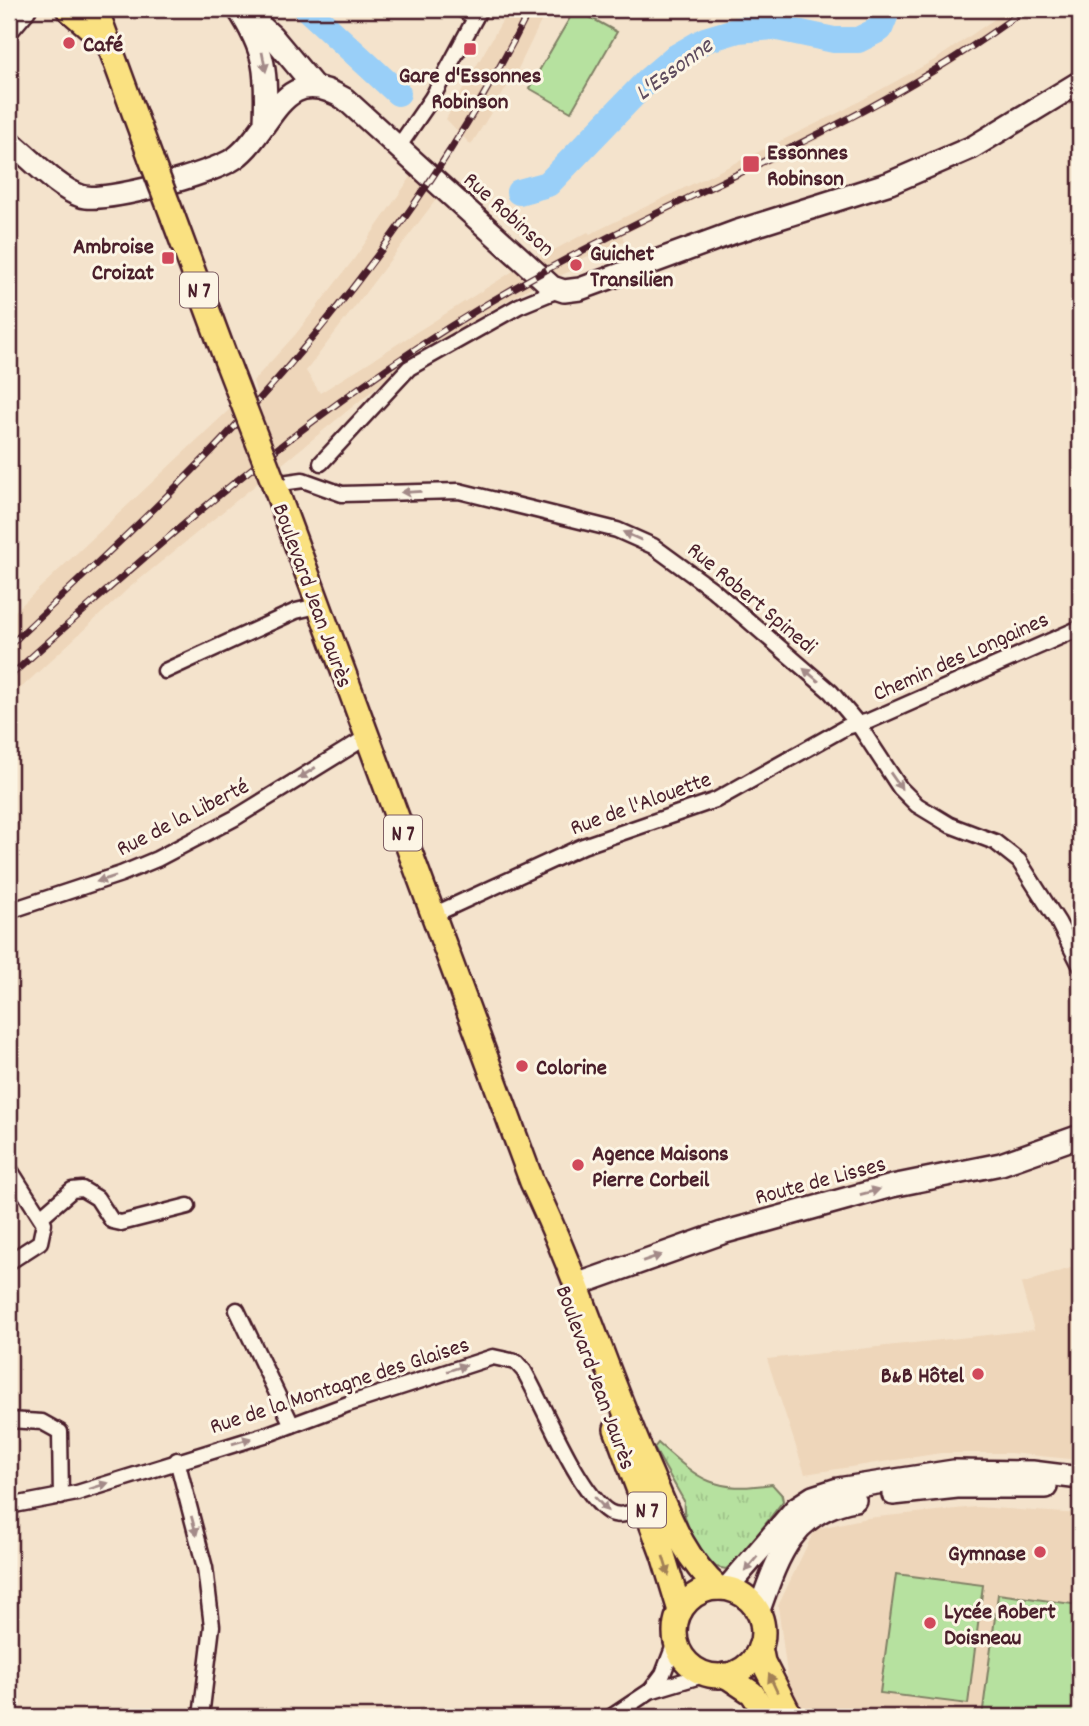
<svg xmlns="http://www.w3.org/2000/svg" width="1089" height="1726" font-family="Dekko,sans-serif">
  <style>
    .built { fill: #eed6ba }
    .grass { fill: url(#grass-tufts); stroke: #808065; stroke-width: 2 }
    .garden { fill: #b6e19f; stroke: #808065; stroke-width: 2 }
    .lines { fill: none; stroke-linecap: round; stroke-linejoin: round }
    .river { stroke: #99cff8; stroke-width: 26 }
    .street-casing { stroke: #4a1f2b; stroke-width: 19 }
    .secondary-casing { stroke: #4a1f2b; stroke-width: 26 }
    .primary-casing { stroke: #4a1f2b; stroke-width: 28 }
    .street { stroke: #fcf5e5; stroke-width: 14 }
    .secondary { stroke: #fcf5e5; stroke-width: 21 }
    .primary { stroke: #fae181; stroke-width: 23 }
    .rail-casing { stroke: #4a1f2b; stroke-width: 7 }
    .rail { stroke: #fcf5e5; stroke-width: 4.5; stroke-dasharray: 13; stroke-linecap: butt }
    .primary-bridge-casing { stroke: #4a1f2b; stroke-width: 28; stroke-linecap: butt }
    .primary-bridge { stroke: #fae181; stroke-width: 23 }
    .oneway { fill: #a38a88 }
    .oneway2 { fill: #a28056 }
    .poi-dot { fill: #d1495b; stroke: #fcf5e5; stroke-width: 2.5 }
    .labels { text-anchor: middle; stroke-width: 6; stroke-linejoin: round; paint-order: stroke }
    .shield { fill: #fcf5e5; stroke: #7f5f63; stroke-width: 2 }
    .shield-label { font-size: 21px; font-weight: bold; fill: #4a1f2b }
    .poi-label { font-size: 23px; font-weight: bold; fill: #4a1f2b; stroke: #fcf5e5; text-anchor: start }
    .street-label { font-size: 23px; fill: #4a1f2b; stroke: #fcf5e5 }
    .water-label { font-size: 24px; font-style: italic; fill: #5e4b5e; stroke: #fcf5e5 }
  </style>
  <defs>
    <pattern id="grass-tufts" width="24" height="20" patternUnits="userSpaceOnUse" patternTransform="scale(1.75)"><rect width="24" height="20" fill="#b6e19f"/><path d="M3 7l-1-3M5 7V3M7 7l1-3M15 17l-1-3M17 17v-4M19 17l1-3" fill="none" stroke="#9ec189"/></pattern>
  </defs>
  <rect width="100%" height="100%" fill="#f4e3cc"/>
  <filter id="ink" filterUnits="userSpaceOnUse"><feTurbulence type="fractalNoise" baseFrequency=".0143" numOctaves="2"/><feDisplacementMap in="SourceGraphic" scale="14" xChannelSelector="R" yChannelSelector="G"/><feConvolveMatrix kernelMatrix="1 2 1 2 8 2 1 2 1" color-interpolation-filters="sRGB"/></filter>
  <g filter="url(#ink)">
    <!-- built -->
    <g class="built">
      <polygon points="509,9 547,9 518,69 471,145 446,119"/>
      <polygon points="1009,9 1030,9 956,62 897,97 815,141 622,235 624,241 579,260 582,266 557,277 535,260 588,232 590,234 842,111 938,58"/>
      <polygon points="413,174 438,197 306,371 320,393 518,268 534,285 476,319 395,372 281,465 275,462 253,381 295,335 354,259"/>
      <polygon points="232,407 258,483 129,588 9,699 9,617"/>
      <polygon points="1080,1265 1080,1460 1010,1453 941,1453 805,1474 767,1359 1034,1330 1021,1284"/>
      <polygon points="976,1507 1080,1514 1080,1717 807,1717 789,1689 778,1606 815,1529 867,1518"/>
    </g>
    <!-- grass -->
    <path class="grass" d="M 658,1443 C 701,1481 714,1493 772,1484 L 782,1495 L 783,1501 L 741,1556 L 726,1569 L 716,1567 C 700,1551 681,1524 684,1501 L 654,1448 Z"/>
    <!-- garden -->
    <g class="garden">
      <polygon points="575,9 617,32 571,112 529,88"/>
      <polygon points="896,1574 983,1585 968,1704 880,1693"/>
      <polygon points="998,1594 1080,1605 1080,1669 1074,1717 982,1717"/>
    </g>
    <g class="lines">
      <!-- river -->
      <g class="river">
        <polyline points="307,9 398,93"/>
        <polyline points="519,192 548,184 647,81 674,58 705,40 738,30 773,27 834,40 858,40 880,29 888,9"/>
      </g>
      <!-- street casing -->
      <g class="street-casing">
        <g id="street">
          <polyline points="462,9 475,18"/>
          <polyline points="399,146 432,98 480,9"/>
          <polyline points="321,463 409,368 519,306 558,290"/>
          <polyline points="274,484 303,480 342,494 459,491 617,530 653,546 712,589 831,692 858,724 900,788 917,805 950,825 995,842 1019,861 1058,922 1080,965"/>
          <polyline points="165,671 296,611 317,606"/>
          <polyline points="9,911 121,874 157,859 235,818 365,738"/>
          <polyline points="433,915 583,846 716,800 846,727 869,721 1080,628"/>
          <polyline points="9,1168 44,1223 40,1242 9,1262"/>
          <polyline points="42,1216 72,1190 82,1189 97,1198 112,1221 121,1223 188,1206"/>
          <polyline points="237,1310 292,1425"/>
          <polyline points="9,1420 42,1422 60,1432 61,1497"/>
          <polyline points="177,1460 205,1568 212,1626 201,1717"/>
          <path d="M 9,1506 L 77,1493 L 268,1434 L 348,1404 L 493,1357 L 516,1362 L 524,1371 C 543,1404 579,1494 609,1512 C 621,1519 635,1511 645,1505"/>
          <polyline points="651,1690 663,1674 676,1640"/>
          <polyline points="611,1717 650,1691 707,1674"/>
        </g>
      </g>
      <!-- secondary casing -->
      <g class="secondary-casing">
        <g id="secondary">
          <path d="M 238,9 C 266,51 267,73 265,122"/>
          <polyline points="250,16 272,36 314,86"/>
          <polyline points="9,28 25,9"/>
          <path d="M 9,141 C 31,158 55,187 81,196 C 104,204 214,173 235,158 C 274,129 282,60 345,99 L 552,287 L 564,291 L 580,289 L 735,232 L 890,183 L 973,147 L 1080,82"/>
          <polyline points="576,1285 722,1233 892,1186 1001,1164 1080,1136"/>
          <polyline points="893,1494 957,1487 1046,1487"/>
          <polyline points="726,1589 796,1508 813,1497 838,1489 954,1471 1032,1472 1080,1478"/>
          <path d="M 758,1613 C 777,1559 791,1511 855,1500"/>
        </g>
      </g>
      <!-- primary casing -->
      <g class="primary-casing">
        <g id="primary">
          <polyline points="68,9 104,40"/>
          <polyline points="96,9 151,159"/>
          <polyline points="173,217 227,362"/>
          <path d="M 274,484 L 532,1182 C 577,1275 607,1375 649,1470 C 668,1513 682,1556 718,1588"/>
          <polyline points="616,1429 663,1555 680,1611"/>
          <circle cx="719" cy="1632" r="44"/>
          <polyline points="760,1647 763,1662 791,1717"/>
          <polyline points="725,1675 752,1693 768,1717"/>
        </g>
      </g>
      <!-- street -->
      <use href="#street" class="street"/>
      <!-- secondary -->
      <use href="#secondary" class="secondary"/>
      <!-- primary -->
      <use href="#primary" class="primary"/>
      <!-- rail casing -->
      <g class="rail-casing">
        <g id="rail">
          <path d="M 9,646 C 80,578 155,511 223,439 C 344,310 451,168 530,9"/>
          <path d="M 9,677 C 166,536 330,393 514,288 C 684,190 867,128 1025,9"/>
        </g>
      </g>
      <!-- rail -->
      <use href="#rail" class="rail"/>
      <!-- primary-bridge casing -->
      <g class="primary-bridge-casing">
        <g id="primary-bridge">
          <polyline points="151,159 173,217"/>
          <polyline points="227,362 274,484"/>
        </g>
      </g>
      <!-- primary-bridge -->
      <use href="#primary-bridge" class="primary-bridge"/>
    </g>
    <!-- one-way arrows -->
    <defs><path id="oneway-solid" d="M-6-.8H1V-3.2L6.5 0L1 3.2V.8H-6Z" transform="scale(1.75)"/></defs>
    <g class="oneway">
      <use href="#oneway-solid" transform="translate(264 62) rotate(79)"/>
      <use href="#oneway-solid" transform="translate(411 492) rotate(177)"/>
      <use href="#oneway-solid" transform="translate(632 536) rotate(-156)"/>
      <use href="#oneway-solid" transform="translate(811 675) rotate(-140)"/>
      <use href="#oneway-solid" transform="translate(307 773) rotate(147)"/>
      <use href="#oneway-solid" transform="translate(896 781) rotate(55)"/>
      <use href="#oneway-solid" transform="translate(106 879) rotate(163)"/>
      <use href="#oneway-solid" transform="translate(870 1192) rotate(-15)"/>
      <use href="#oneway-solid" transform="translate(652 1258) rotate(-19)"/>
      <use href="#oneway-solid" transform="translate(457 1368) rotate(-18)"/>
      <use href="#oneway-solid" transform="translate(242 1441) rotate(-16)"/>
      <use href="#oneway-solid" transform="translate(99 1486) rotate(-18)"/>
      <use href="#oneway-solid" transform="translate(601 1504) rotate(47)"/>
      <use href="#oneway-solid" transform="translate(194 1526) rotate(75)"/>
      <use href="#oneway-solid" transform="translate(751 1564) rotate(130)"/>
    </g>
    <g class="oneway2">
      <use href="#oneway-solid" transform="translate(666 1566) rotate(73)"/>
      <use href="#oneway-solid" transform="translate(773 1683) rotate(-115)"/>
    </g>
  </g>
  <!-- markers -->
  <g class="poi-dot">
    <circle cx="69" cy="43" r="7"/>
    <rect x="463" y="42" width="14" height="14" rx="3.5"/>
    <rect x="742" y="155" width="18" height="18" rx="3.5"/>
    <rect x="161" y="251" width="14" height="14" rx="3.5"/>
    <circle cx="576" cy="265" r="7"/>
    <circle cx="522" cy="1066" r="7"/>
    <circle cx="578" cy="1165" r="7"/>
    <circle cx="978" cy="1374" r="7"/>
    <circle cx="1040" cy="1552" r="7"/>
    <circle cx="930" cy="1623" r="7"/>
  </g>
  <g class="labels">
    <!-- shield labels -->
    <g class="shield">
      <rect x="180" y="272.5" width="38" height="35" rx="5"/>
      <rect x="384" y="815.5" width="38" height="35" rx="5"/>
      <rect x="628" y="1492.5" width="38" height="35" rx="5"/>
    </g>
    <g class="shield-label">
      <text x="199" y="297">N 7</text>
      <text x="403" y="840">N 7</text>
      <text x="647" y="1517">N 7</text>
    </g>
    <!-- poi labels -->
    <g class="poi-label">
      <text x="83" y="51">Café</text>
      <text x="470" y="82" text-anchor="middle">Gare d'Essonnes<tspan x="470" dy="26">Robinson</tspan></text>
      <text x="767" y="159">Essonnes<tspan x="767" dy="26">Robinson</tspan></text>
      <text x="154" y="253" text-anchor="end">Ambroise<tspan x="154" dy="26">Croizat</tspan></text>
      <text x="590" y="260">Guichet<tspan x="590" dy="26">Transilien</tspan></text>
      <text x="536" y="1074">Colorine</text>
      <text x="592" y="1160">Agence Maisons<tspan x="592" dy="26">Pierre Corbeil</tspan></text>
      <text x="964" y="1382" text-anchor="end">B&amp;B Hôtel</text>
      <text x="1026" y="1560" text-anchor="end">Gymnase</text>
      <text x="944" y="1618">Lycée Robert<tspan x="944" dy="26">Doisneau</tspan></text>
    </g>
    <!-- street labels -->
    <g class="street-label">
      <text transform="translate(510 213) rotate(42)" y="8">Rue Robinson</text>
      <text transform="translate(314 595) rotate(70)" y="8">Boulevard Jean Jaurès</text>
      <text transform="translate(753 597) rotate(40)" y="8">Rue Robert Spinedi</text>
      <text transform="translate(960 655) rotate(-24)" y="8">Chemin des Longaines</text>
      <text transform="translate(640 802) rotate(-20)" y="8">Rue de l'Alouette</text>
      <text transform="translate(182 816) rotate(-27)" y="8">Rue de la Liberté</text>
      <text transform="translate(820 1179) rotate(-15)" y="8">Route de Lisses</text>
      <text transform="translate(597 1377) rotate(70)" y="8">Boulevard Jean Jaurès</text>
      <text transform="translate(339 1384) rotate(-18)" y="8">Rue de la Montagne des Glaises</text>
    </g>
    <!-- water labels -->
    <g class="water-label">
      <text transform="translate(673 68) rotate(-36)" y="8">L'Essonne</text>
    </g>
  </g>
  <!-- margin -->
  <rect width="1089" height="1726" fill="none" stroke="#fcf5e5" stroke-width="35"/>
  <rect x="18" y="18" width="1054" height="1691" fill="none" stroke="#4a1f2b" stroke-width="2.5" filter="url(#ink)"/>
</svg>
